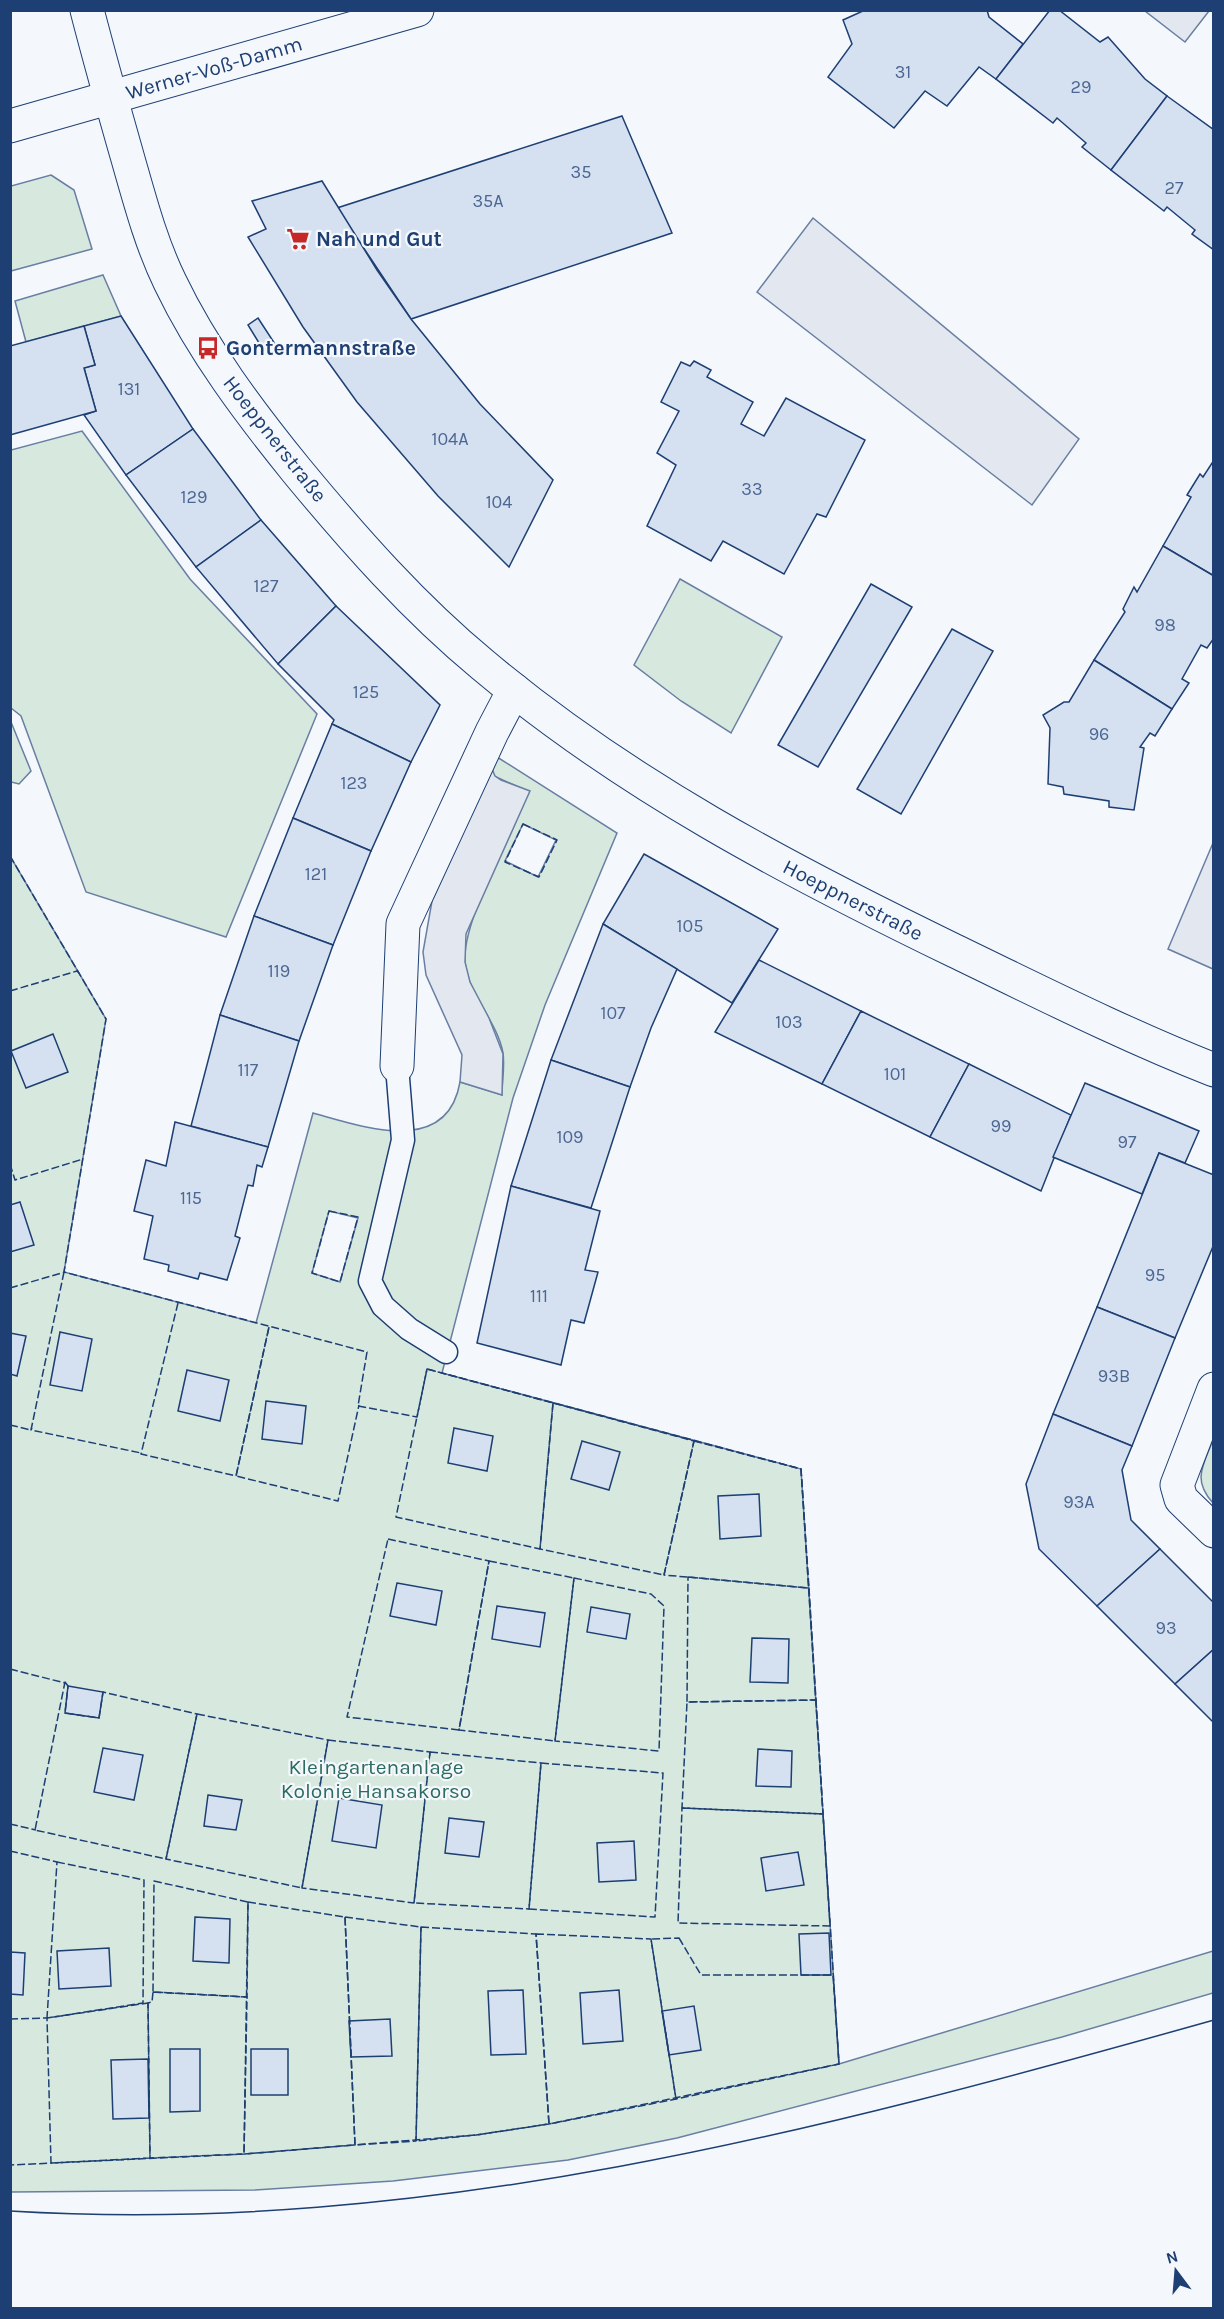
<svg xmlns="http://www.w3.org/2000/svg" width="1224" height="2319" font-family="Karla,sans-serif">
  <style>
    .green { fill: #d7e8df; stroke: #687fa3; stroke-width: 1.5; fill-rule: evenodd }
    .parking { fill: #e3e8f0; stroke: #687fa3; stroke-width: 1.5 }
    .building { fill: #d5e0f0; stroke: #1d3f73; stroke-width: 1.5 }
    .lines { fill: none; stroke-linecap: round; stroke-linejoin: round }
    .service-casing { stroke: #1d3f73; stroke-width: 25 }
    .minor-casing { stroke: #1d3f73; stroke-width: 35 }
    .service { stroke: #f4f7fb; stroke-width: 22 }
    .minor { stroke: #f4f7fb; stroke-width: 33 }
    .tram { stroke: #1d3f73; stroke-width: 1.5 }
    .fence { stroke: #1d3f73; stroke-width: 1.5; stroke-dasharray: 8 3; stroke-linecap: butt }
    .labels { text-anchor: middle; stroke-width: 4.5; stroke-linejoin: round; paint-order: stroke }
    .number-label { font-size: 18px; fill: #4b6792 }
    .street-label { font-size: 21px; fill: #1d3f73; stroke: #f4f7fb }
    .poi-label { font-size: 21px; font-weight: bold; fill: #1d3f73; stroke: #f4f7fb; text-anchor: start }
    .park-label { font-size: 21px; fill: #2c6c60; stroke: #f4f7fb }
  </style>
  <rect width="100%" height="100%" fill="#f4f7fb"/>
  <!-- green -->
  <g class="green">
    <polygon points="51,175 74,190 92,249 11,271 11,186"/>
    <polygon points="103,275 121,316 26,342 15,301"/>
    <polygon points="82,431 190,579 317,714 226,937 86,892 21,716 11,708 11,450"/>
    <polygon points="680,579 782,637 731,733 681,701 634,665"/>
    <polygon points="11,722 31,771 19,784 11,782"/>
    <path d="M 497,757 L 617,833 L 545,1005 L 513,1098 L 442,1373 L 801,1469 L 839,2064 L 1213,1951 L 1213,1993 L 1062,2037 L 677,2138 L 568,2160 L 393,2181 L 255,2190 L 11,2192 L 10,856 L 106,1019 L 64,1272 L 256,1323 L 313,1113 C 361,1126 447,1158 460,1082 L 502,1095 C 502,1082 505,1066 503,1053 C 497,1020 467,994 465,961 C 462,922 512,831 529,792 L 494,776 L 492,769 ZM 523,824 L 556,840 L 538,877 L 505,861 ZM 329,1211 L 358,1218 L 340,1282 L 312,1273 Z"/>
    <path d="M 1213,1440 L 1213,1503 C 1192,1480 1203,1466 1213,1440 Z"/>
  </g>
  <!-- parking -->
  <g class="parking">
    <polygon points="1145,11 1209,11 1185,42"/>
    <polygon points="813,218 1079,439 1032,505 757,292"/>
    <polygon points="492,769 495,776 501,780 530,791 466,934 465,962 470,982 489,1018 503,1054 502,1095 460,1082 462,1055 426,975 423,952 432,901"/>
    <polygon points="1213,843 1213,969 1168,949"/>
  </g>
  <!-- building -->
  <g class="building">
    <polygon points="865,10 987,10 989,17 1023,44 996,79 979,67 947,106 925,91 894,128 828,77 852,44 843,20"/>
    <polygon points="1050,10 1059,10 1100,42 1108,37 1145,79 1167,96 1111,170 1082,147 1086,143 1057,118 1053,123 996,79"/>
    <polygon points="1167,96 1214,130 1214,250 1192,234 1195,230 1167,207 1164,211 1111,170"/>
    <polygon points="622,116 672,233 411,319 337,208"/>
    <polygon points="322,181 377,270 411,319 480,404 553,480 509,567 438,496 357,402 303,327 248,237 266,229 252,201"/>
    <polygon points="121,316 193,429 126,475 84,415 96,411 84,368 95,365 84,326"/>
    <polygon points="258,318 275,344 264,351 248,325"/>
    <polygon points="84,326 95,365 84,368 96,411 10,435 10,346"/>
    <polygon points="694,361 711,370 707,377 753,402 741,424 764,436 786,398 865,440 826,517 817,514 784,574 723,541 711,561 647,526 676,465 657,453 679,411 661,402 681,362 690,366"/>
    <polygon points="193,429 261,520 196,567 126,475"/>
    <polygon points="1214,460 1214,576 1163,546 1191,497 1187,495 1200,474 1203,477"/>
    <polygon points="261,520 336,606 278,664 196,567"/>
    <polygon points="1163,546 1214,576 1214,638 1207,648 1201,645 1182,679 1189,683 1172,709 1094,660 1125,612 1123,609 1134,587 1137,592"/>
    <polygon points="871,584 912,607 818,767 778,745"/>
    <polygon points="336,606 440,705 411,762 332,724 334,720 278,664"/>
    <polygon points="952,629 993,651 901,814 857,789"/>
    <polygon points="1094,660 1172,709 1155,736 1150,733 1140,747 1144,748 1134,810 1109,807 1109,801 1064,794 1063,787 1048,784 1050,728 1043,715 1064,702 1069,702"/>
    <polygon points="332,724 411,762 371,851 293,818"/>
    <polygon points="293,818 371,851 333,945 254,916"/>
    <polygon points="644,854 778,929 732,1003 603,924"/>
    <polygon points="254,916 333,945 299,1041 220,1015"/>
    <polygon points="603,924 677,969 651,1028 630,1087 551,1060"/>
    <polygon points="759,960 861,1011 822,1084 715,1032"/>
    <polygon points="861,1011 969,1064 930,1137 822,1084"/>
    <polygon points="220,1015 299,1041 268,1147 191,1126"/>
    <polygon points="53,1034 68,1072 26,1088 11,1051"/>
    <polygon points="551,1060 630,1087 591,1208 511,1186"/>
    <polygon points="969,1064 1071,1115 1041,1191 930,1137"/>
    <polygon points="1085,1083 1199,1131 1185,1163 1159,1153 1142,1194 1053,1157"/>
    <polygon points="175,1122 268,1147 262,1167 257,1165 253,1186 248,1185 235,1236 240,1238 227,1280 200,1273 198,1279 168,1271 169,1265 144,1259 153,1216 134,1211 146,1160 166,1166"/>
    <polygon points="1159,1153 1214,1175 1214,1244 1175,1338 1097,1307"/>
    <polygon points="511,1186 600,1211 585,1270 598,1272 584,1323 571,1320 561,1365 477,1343"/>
    <polygon points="20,1202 34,1245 10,1252 10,1205"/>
    <polygon points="1097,1307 1175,1338 1132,1446 1053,1414"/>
    <polygon points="60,1332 92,1339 82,1391 50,1385"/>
    <polygon points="10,1333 26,1336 17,1376 10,1374"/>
    <polygon points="187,1370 229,1380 220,1421 178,1411"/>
    <polygon points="266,1401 306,1406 302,1444 262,1439"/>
    <polygon points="1053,1414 1132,1446 1122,1470 1131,1520 1160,1549 1097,1606 1039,1549 1026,1484"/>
    <polygon points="454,1428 493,1436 487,1471 448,1463"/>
    <polygon points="582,1441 620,1452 609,1490 571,1479"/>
    <polygon points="759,1494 761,1536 720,1539 718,1496"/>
    <polygon points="1160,1549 1214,1603 1214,1649 1175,1684 1097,1606"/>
    <polygon points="397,1583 442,1591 436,1625 390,1616"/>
    <polygon points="497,1606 545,1613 540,1647 492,1639"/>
    <polygon points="591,1607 630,1614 626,1639 587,1632"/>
    <polygon points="752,1638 789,1639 788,1683 750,1682"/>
    <polygon points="1214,1649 1214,1723 1175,1684"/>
    <polygon points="68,1686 103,1692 99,1718 65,1713"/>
    <polygon points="103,1748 143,1755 134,1800 94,1792"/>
    <polygon points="758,1749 792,1751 791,1787 756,1786"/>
    <polygon points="208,1795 242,1800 236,1830 204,1826"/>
    <polygon points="339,1798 382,1805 376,1848 332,1841"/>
    <polygon points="449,1818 484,1822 479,1857 445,1853"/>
    <polygon points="634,1841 636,1880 599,1882 597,1843"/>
    <polygon points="798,1852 804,1885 766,1891 761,1858"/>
    <polygon points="195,1917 230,1919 229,1963 193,1961"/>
    <polygon points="829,1933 831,1975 801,1975 799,1934"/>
    <polygon points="109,1948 111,1986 59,1989 57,1951"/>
    <polygon points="10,1952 25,1953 23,1995 10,1994"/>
    <polygon points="523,1990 526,2054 491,2055 488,1991"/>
    <polygon points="619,1990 623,2041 583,2044 580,1993"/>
    <polygon points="694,2006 701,2050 669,2055 662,2011"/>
    <polygon points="390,2019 392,2056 351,2057 349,2021"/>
    <polygon points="170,2049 200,2049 200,2111 170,2112"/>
    <rect x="251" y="2049" width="37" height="46"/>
    <polygon points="148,2059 149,2118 113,2119 111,2060"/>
  </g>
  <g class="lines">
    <!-- service casing -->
    <g class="service-casing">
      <polyline id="service" points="397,1066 403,1140 370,1281 383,1306 409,1329 446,1352"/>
    </g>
    <!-- minor casing -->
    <g class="minor-casing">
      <g id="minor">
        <path d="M 87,10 C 100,60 114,110 128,159 C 140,201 151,243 170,282 C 203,351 250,413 297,471 C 354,540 414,608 483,665 C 626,785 788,870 955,951 C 1040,992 1125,1035 1214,1070"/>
        <polyline points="10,126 417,10"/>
        <polyline points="397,1066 403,924 492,732 514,690"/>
        <polyline points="1214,1389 1177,1485 1181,1499 1214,1531"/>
      </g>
    </g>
    <!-- service -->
    <use href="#service" class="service"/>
    <!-- minor -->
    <use href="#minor" class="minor"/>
    <!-- tram -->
    <path class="tram" d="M 10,2211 C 424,2236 819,2131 1214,2020"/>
    <!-- fence -->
    <g class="fence">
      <polygon points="523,824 557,840 539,877 505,862"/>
      <polyline points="10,856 106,1019 64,1272 367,1352 358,1406 417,1417 427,1369 801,1469 839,2064 549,2124 476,2135 244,2154 10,2165"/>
      <polyline points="10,991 77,971 79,973"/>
      <polyline points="10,1164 15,1180 83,1159"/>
      <polygon points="329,1211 358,1217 340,1282 312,1273"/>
      <polyline points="64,1272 31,1430 141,1453"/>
      <polyline points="10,1288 65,1272"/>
      <polyline points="178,1303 141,1454 236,1476 269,1327"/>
      <polyline points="269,1327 236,1476 338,1501 359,1405"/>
      <polygon points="427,1369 553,1403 540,1549 396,1517"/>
      <polygon points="553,1403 694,1441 664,1575 540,1549"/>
      <polyline points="10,1425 31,1430 32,1428"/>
      <polygon points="694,1441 801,1469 809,1588 664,1575"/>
      <polygon points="388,1539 489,1561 459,1730 347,1717"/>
      <polygon points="489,1561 574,1578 555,1741 459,1730"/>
      <polygon points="688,1577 809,1588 816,1700 687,1702"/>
      <polygon points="574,1578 651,1594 664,1606 659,1751 555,1741"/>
      <polyline points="10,1669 65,1683"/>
      <polygon points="65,1682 68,1686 65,1713 99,1718 103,1692 197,1714 166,1859 35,1830"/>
      <polygon points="816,1700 823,1814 682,1808 687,1702"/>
      <polygon points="197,1714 328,1740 302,1888 166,1859"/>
      <polygon points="328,1740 430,1752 414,1903 302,1888"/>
      <polygon points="430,1752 541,1763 529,1909 414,1903"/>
      <polygon points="541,1763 663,1773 655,1917 529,1909"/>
      <polygon points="682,1808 823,1814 830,1926 678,1923"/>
      <polyline points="10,1824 36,1830"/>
      <polyline points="10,1851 57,1862"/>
      <polygon points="57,1862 144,1880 143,2003 47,2018"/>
      <polygon points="154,1881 248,1902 247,1997 153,1992"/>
      <polygon points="248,1902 345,1917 355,2145 244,2154"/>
      <polygon points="345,1917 421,1927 416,2141 355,2145"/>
      <polygon points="421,1927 536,1934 549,2124 476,2135 416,2141"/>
      <polygon points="536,1934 651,1939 676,2099 549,2124"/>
      <polygon points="679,1938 701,1975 833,1975 839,2064 676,2099 651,1939"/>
      <polygon points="153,1992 247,1997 244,2154 150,2158 148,2003 152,2002"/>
      <polygon points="148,2003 150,2158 51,2163 47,2018"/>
      <polyline points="10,2019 47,2018"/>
    </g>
  </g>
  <!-- icons -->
  <defs>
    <g id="supermarket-bare" transform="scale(1.8)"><path d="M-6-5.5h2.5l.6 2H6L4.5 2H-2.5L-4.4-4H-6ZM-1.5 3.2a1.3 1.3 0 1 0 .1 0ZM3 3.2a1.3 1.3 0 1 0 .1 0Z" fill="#c62828" stroke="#f4f7fb" stroke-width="2.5" paint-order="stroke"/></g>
    <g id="bus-bare" transform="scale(1.8)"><path d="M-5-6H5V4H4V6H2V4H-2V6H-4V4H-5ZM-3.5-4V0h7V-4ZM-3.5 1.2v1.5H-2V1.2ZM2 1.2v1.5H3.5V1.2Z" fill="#c62828" stroke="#f4f7fb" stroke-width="2.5" paint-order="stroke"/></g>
  </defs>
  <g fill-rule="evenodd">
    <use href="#supermarket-bare" x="298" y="239"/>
    <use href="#bus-bare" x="208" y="348"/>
  </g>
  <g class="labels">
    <!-- number labels -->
    <g class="number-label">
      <text x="903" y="78">31</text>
      <text x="1081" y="93">29</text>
      <text x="581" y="178">35</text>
      <text x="1174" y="194">27</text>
      <text x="488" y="207">35A</text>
      <text x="129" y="395">131</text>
      <text x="450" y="445">104A</text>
      <text x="752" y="495">33</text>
      <text x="194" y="503">129</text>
      <text x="499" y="508">104</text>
      <text x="266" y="592">127</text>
      <text x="1165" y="631">98</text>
      <text x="366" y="698">125</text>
      <text x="1099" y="740">96</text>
      <text x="354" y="789">123</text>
      <text x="316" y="880">121</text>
      <text x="690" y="932">105</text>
      <text x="279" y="977">119</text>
      <text x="613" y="1019">107</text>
      <text x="789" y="1028">103</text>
      <text x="248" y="1076">117</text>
      <text x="895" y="1080">101</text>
      <text x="1001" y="1132">99</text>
      <text x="570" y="1143">109</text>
      <text x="1127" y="1148">97</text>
      <text x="191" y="1204">115</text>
      <text x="1155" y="1281">95</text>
      <text x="539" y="1302">111</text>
      <text x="1114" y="1382">93B</text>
      <text x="1079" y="1508">93A</text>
      <text x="1166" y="1634">93</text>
    </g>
    <!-- street labels -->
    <g class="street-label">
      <text transform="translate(214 68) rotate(-16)" y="7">Werner-Voß-Damm</text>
      <text transform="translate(275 439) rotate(52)" y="7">Hoeppnerstraße</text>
      <text transform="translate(853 900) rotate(27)" y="7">Hoeppnerstraße</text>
    </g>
    <!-- poi labels -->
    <g class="poi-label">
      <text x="316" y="246">Nah und Gut</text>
      <text x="226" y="355">Gontermannstraße</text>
    </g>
    <!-- park labels -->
    <g class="park-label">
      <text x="376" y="1774">Kleingartenanlage<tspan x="376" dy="24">Kolonie Hansakorso</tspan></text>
    </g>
  </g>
  <!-- border -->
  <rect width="1224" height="2319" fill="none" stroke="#1d3f73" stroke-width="24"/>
  <!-- north arrow -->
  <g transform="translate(1176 2271) rotate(344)" stroke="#f4f7fb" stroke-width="4.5" paint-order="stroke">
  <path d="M0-4.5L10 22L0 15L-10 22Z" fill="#1d3f73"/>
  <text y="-9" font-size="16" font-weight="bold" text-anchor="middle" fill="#1d3f73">N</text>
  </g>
</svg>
